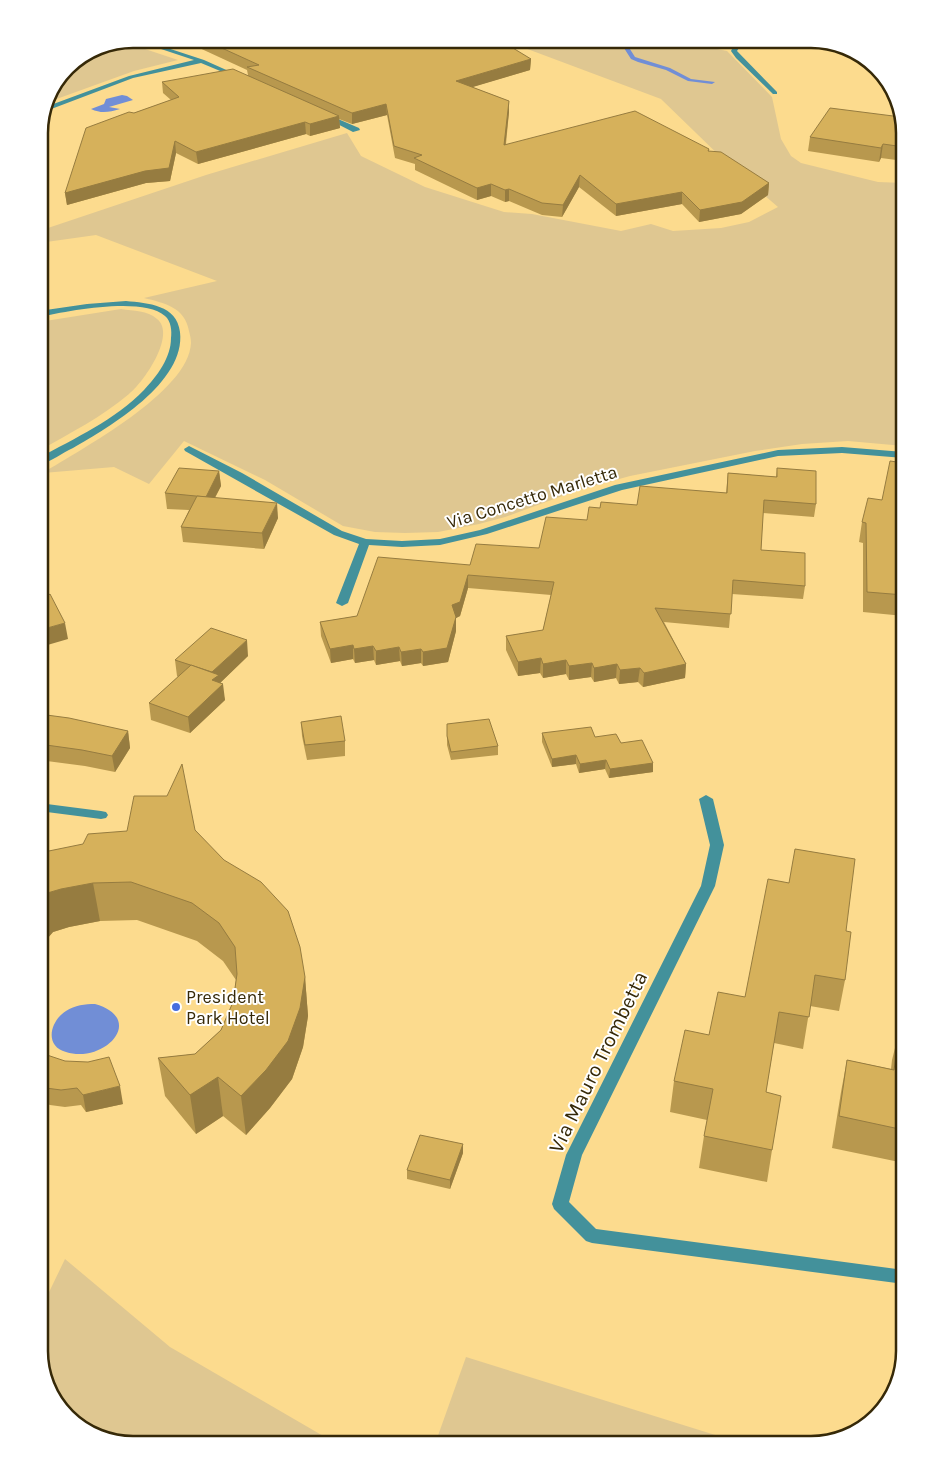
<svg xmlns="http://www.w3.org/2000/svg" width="943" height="1483" font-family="Karla,sans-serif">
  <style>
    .green { fill: #dfc791 }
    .water { fill: #718ed6 }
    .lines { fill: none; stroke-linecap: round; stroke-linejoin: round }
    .stream { fill: #718ed6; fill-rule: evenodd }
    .minor { fill: #43919b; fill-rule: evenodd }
    .wall { fill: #b8984e }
    .shaded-wall { fill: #967c40 }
    .building { fill: #d6b15b; stroke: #967c40 }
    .poi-dot { fill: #466cdf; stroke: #fff; stroke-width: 2 }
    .labels { text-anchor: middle; stroke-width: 4; stroke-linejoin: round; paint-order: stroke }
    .street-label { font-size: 18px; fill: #362908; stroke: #fff }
    .poi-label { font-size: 18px; fill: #362908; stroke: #fff; text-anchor: start }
    .near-street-label { font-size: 21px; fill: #362908; stroke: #fff }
    .rim { fill: none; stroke: #362908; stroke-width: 2.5 }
  </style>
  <rect width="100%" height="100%" fill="#fcdb8e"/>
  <!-- green -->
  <g class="green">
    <path d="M 501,39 L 698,39 L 707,47 L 727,51 L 772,97 L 781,139 L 791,156 L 801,163 L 878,182 L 904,183 L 904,446 L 848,441 L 802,444 L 755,451 L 630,476 L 576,491 L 505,517 L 479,524 L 438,532 L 405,533 L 375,532 L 343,526 L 265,480 L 184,441 L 149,484 L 114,467 L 43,473 C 81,449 189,392 191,343 C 191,339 190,335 189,331 C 185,307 164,303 144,298 L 217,281 L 96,235 L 39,243 L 39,231 L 206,175 L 347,133 L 361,156 L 425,187 L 504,212 L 532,214 L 621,231 L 651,224 L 673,231 L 721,228 L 749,222 L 778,207 L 728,164 L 661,99 Z"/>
    <polygon points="121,41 178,60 134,71 51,101 66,66 90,50"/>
    <path d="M 121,309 C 134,311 147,310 157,319 C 177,335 143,383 129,394 C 102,417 70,433 39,451 L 39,322 Z"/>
    <polygon points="65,1259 170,1347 337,1444 126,1444 81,1429 49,1392 39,1351 39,1313"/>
    <polygon points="466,1357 744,1444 435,1444"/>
  </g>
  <!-- water -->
  <g class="water">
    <path d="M 122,95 L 127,96 L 133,100 L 109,107 L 120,109 C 109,112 102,114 91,109 L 104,104 L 106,99 Z"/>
    <path d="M 95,1004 C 147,1019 104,1064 66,1052 C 44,1046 50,1021 66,1011 C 75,1005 85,1004 95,1004 Z"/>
  </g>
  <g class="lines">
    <!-- stream -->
    <polygon class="stream" points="600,39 607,39 628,46 635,57 670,68 691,79 715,82 712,84 688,81 666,70 638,62 631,59 624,48"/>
    <!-- minor -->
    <g class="minor">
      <polygon points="131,39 140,39 204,60 242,77 237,78 201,63 133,78 46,111 48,106 129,76 194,60"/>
      <polygon points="709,39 716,39 729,43 764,39 740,46 737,51 777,92 777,94 773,94 736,58 731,51 733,47 721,46"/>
      <polygon points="324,113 359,128 360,130 353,132 322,116 322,114"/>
      <path d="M 126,301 C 148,303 177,305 180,332 C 186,382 110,427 73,448 C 62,453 51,462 39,465 L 39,458 C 75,438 115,420 144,390 C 157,376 171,358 171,338 C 172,331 171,321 165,316 C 143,296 67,311 39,317 L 39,311 L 87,304 Z"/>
      <polygon points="189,446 242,473 342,531 366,539 402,541 440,539 480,530 615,485 778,450 842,447 904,452 904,458 842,453 778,456 622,490 487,534 440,545 402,547 369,545 348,603 342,606 336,603 359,544 334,535 185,451 184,449"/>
      <polygon points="706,795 713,799 724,845 715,886 582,1155 569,1202 596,1229 904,1270 904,1284 592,1243 586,1241 554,1209 552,1204 566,1155 701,886 710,845 699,799"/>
      <polygon points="39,803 101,811 106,812 108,815 106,818 101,819 39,811"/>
    </g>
  </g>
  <!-- wall -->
  <g class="wall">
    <polygon points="180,39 468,39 470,42 531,59 530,70 472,87 509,101 509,112 506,144 709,149 709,151 769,183 768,195 741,214 699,222 682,204 616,216 579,187 562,217 542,215 509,201 505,202 491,196 477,200 415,170 415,164 395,158 387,115 352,124 339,119 340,128 310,136 306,134 198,164 176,153 170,181 146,183 67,205 65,193 134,113 171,100 163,93 162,82 248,75 247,70"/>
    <polygon points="904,132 904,161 881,158 879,162 808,151 810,137"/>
    <polygon points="904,463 904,616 863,612 863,543 859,542 862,522 882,500"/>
    <polygon points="777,468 816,504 814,517 763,513 761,550 805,586 803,599 732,594 729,628 664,622 686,664 685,678 643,687 638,682 619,684 616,678 594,682 591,677 569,680 566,674 543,678 540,673 518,676 506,650 506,636 543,630 551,595 468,588 460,616 456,618 456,631 448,662 423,666 421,663 402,666 400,661 376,665 374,660 355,663 353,659 331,663 321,636 320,622 357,616 470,565 539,548 587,520 600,508 637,505 726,493 728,473 776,477"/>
    <polygon points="219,471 221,486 215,498 278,518 264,549 183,542 181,527 189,510 167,509 165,493"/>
    <polygon points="248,656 220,683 225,700 190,733 151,720 149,703 178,677 177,676 175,660"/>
    <polygon points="39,714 128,731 130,748 115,772 85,766 39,760"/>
    <polygon points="301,722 345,741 345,756 307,760 302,736"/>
    <polygon points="447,724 498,746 498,755 451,760 447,745"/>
    <polygon points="542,733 595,737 621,743 653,763 653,772 609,778 605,769 579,773 576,764 552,767 542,742"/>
    <polygon points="195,830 305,977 308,1016 303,1047 292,1079 270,1108 246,1135 223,1116 196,1134 165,1096 158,1058 195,1054 221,1030 233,1002 236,980 223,961 197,941 137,920 100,921 69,927 53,932 39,948 39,853"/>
    <polygon points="789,883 846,931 845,980 839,1011 810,1006 803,1049 774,1043 766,1092 772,1150 767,1182 699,1168 704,1136 707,1120 670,1112 674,1081 709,1035 745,997"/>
    <polygon points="900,1028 904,1029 904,1163 832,1148 841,1092 847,1060 891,1069 892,1060"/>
    <polygon points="39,1049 47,1055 123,1104 86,1112 81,1105 65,1107 50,1105 39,1101"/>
    <polygon points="463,1144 463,1153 450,1189 407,1179 407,1170"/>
  </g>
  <!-- shaded-wall -->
  <g class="shaded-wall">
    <polygon points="531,59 530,70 456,92 456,81"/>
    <polygon points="509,101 509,112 504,156 504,145"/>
    <polygon points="386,104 387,115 352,124 352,113"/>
    <polygon points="339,116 340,128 310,136 310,124"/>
    <polygon points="305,122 306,134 198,164 196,152"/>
    <polygon points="175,141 176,153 170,181 146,183 67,205 65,193"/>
    <polygon points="883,144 881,158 879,162 881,148"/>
    <polygon points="580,175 579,187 562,217 563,205"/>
    <polygon points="769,183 768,195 741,214 699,222 700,210"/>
    <polygon points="491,184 491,196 477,200 477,188"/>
    <polygon points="509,189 509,201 505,202 505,190"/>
    <polygon points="682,192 682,204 616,216 616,204"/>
    <polygon points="219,471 221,486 207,512 206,497"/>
    <polygon points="277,503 278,518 264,549 262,533"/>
    <polygon points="468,575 468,588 460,616 456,618 456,631 448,662 423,666 423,652 452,605"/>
    <polygon points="65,623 68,639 44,646 39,649 39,631 40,630"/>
    <polygon points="247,640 248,656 220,683 223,684 225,700 190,733 188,717 212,672"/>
    <polygon points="353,645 353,659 331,663 330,649"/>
    <polygon points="373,646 374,660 355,663 354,649"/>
    <polygon points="399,647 400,661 376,665 376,651"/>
    <polygon points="421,649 421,663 402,666 401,652"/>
    <polygon points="541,658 540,673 518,676 518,662"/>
    <polygon points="566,660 566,674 543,678 543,664"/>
    <polygon points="592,663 591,677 569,680 569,666"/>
    <polygon points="617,664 616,678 594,682 594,668"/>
    <polygon points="686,664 685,678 643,687 644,673"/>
    <polygon points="640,668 638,682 619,684 620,670"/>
    <polygon points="128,731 130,748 115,772 112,756"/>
    <polygon points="576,755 576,764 552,767 552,759"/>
    <polygon points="606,760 605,769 579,773 580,764"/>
    <polygon points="653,763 653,772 609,778 610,769"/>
    <polygon points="93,883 100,921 69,927 53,932 39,948 39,901 44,894 61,889"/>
    <polygon points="305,977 308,1016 303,1047 292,1079 270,1108 246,1135 241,1096"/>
    <polygon points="218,1077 223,1116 196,1134 190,1095"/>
    <polygon points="120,1086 123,1104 86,1112 83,1095"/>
    <polygon points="463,1144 463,1153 450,1189 450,1180"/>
  </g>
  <!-- building -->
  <g class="building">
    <polygon points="202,39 468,39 470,42 487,39 498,39 531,59 456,81 509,101 504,145 635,111 709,149 708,151 721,152 769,183 742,202 700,210 682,192 616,204 580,175 563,205 542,203 509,189 505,190 491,184 477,188 414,158 422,155 394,146 386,104 352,113 247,67 259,65"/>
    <polygon points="233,69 339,116 310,124 305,122 196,152 175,141 169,168 145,171 65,193 86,128 129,112 134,113 179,97 162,82"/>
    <polygon points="830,108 901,117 904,132 904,147 883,144 881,148 810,137"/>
    <polygon points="890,461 904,463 904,595 867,592 866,523 862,522 868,498 882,500"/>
    <polygon points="179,468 219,471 206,497 165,493"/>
    <polygon points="777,468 816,471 816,504 764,500 761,550 805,553 805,586 733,580 731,614 655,608 686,664 644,673 640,668 620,670 617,664 594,668 592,663 569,666 566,660 543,664 541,658 518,662 506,636 543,630 554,582 468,575 460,602 452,605 456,617 447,648 423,652 421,649 401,652 399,647 376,651 373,646 354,649 353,645 330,649 320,622 357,616 378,557 470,565 476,544 539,548 546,517 587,520 589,507 600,508 601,502 637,505 640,486 727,493 728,473 777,477"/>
    <polygon points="197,496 277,503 262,533 181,527"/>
    <polygon points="50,594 65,623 40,630 39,631 39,602"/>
    <polygon points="211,628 247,640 212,672 175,660"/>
    <polygon points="191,665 219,675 212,680 223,684 188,717 149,703"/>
    <polygon points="39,714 69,718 128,731 112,756 82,750 39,744"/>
    <polygon points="341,716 345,741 305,745 301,722"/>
    <polygon points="489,719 498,746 451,752 447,736 447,724"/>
    <polygon points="591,727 595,737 616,734 621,743 642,740 653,763 610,769 606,760 580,764 576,755 552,759 542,733"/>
    <polygon points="182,764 195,830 224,860 261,882 288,911 300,947 305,977 300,1008 288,1041 266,1070 241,1096 218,1077 190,1095 158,1058 195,1054 221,1030 233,1002 237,974 235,947 219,923 192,903 131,882 93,883 61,889 44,894 39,901 39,853 83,844 88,834 127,831 134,796 167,796"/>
    <polygon points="795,849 855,859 846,931 851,932 845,980 815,975 809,1017 779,1012 766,1092 781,1096 772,1150 704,1136 713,1089 674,1081 685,1030 709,1035 718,992 745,997 768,879 789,883"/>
    <polygon points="900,1028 904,1029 904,1130 839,1116 847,1060 894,1070"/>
    <polygon points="39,1049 47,1055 65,1061 88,1062 109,1057 120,1086 83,1095 77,1088 61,1090 46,1088 39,1086"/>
    <polygon points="420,1135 463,1144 450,1180 407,1170"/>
  </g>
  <!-- markers -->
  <circle class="poi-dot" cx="176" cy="1007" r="5"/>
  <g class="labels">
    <!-- street labels -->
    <g class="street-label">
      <text transform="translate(532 497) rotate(-17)" y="6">Via Concetto Marletta</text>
    </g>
    <!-- poi labels -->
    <g class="poi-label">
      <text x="186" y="1003">President<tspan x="186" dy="21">Park Hotel</tspan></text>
    </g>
    <!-- near-street labels -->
    <g class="near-street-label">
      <text transform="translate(598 1062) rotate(-64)" y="7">Via Mauro Trombetta</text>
    </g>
  </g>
  <!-- crop -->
  <path d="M0 0H943V1483H0ZM133 48H811A85 85 0 0 1 896 133V1351A85 85 0 0 1 811 1436H133A85 85 0 0 1 48 1351V133A85 85 0 0 1 133 48Z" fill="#fff" fill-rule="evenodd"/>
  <path class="rim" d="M133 48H811A85 85 0 0 1 896 133V1351A85 85 0 0 1 811 1436H133A85 85 0 0 1 48 1351V133A85 85 0 0 1 133 48Z"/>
</svg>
